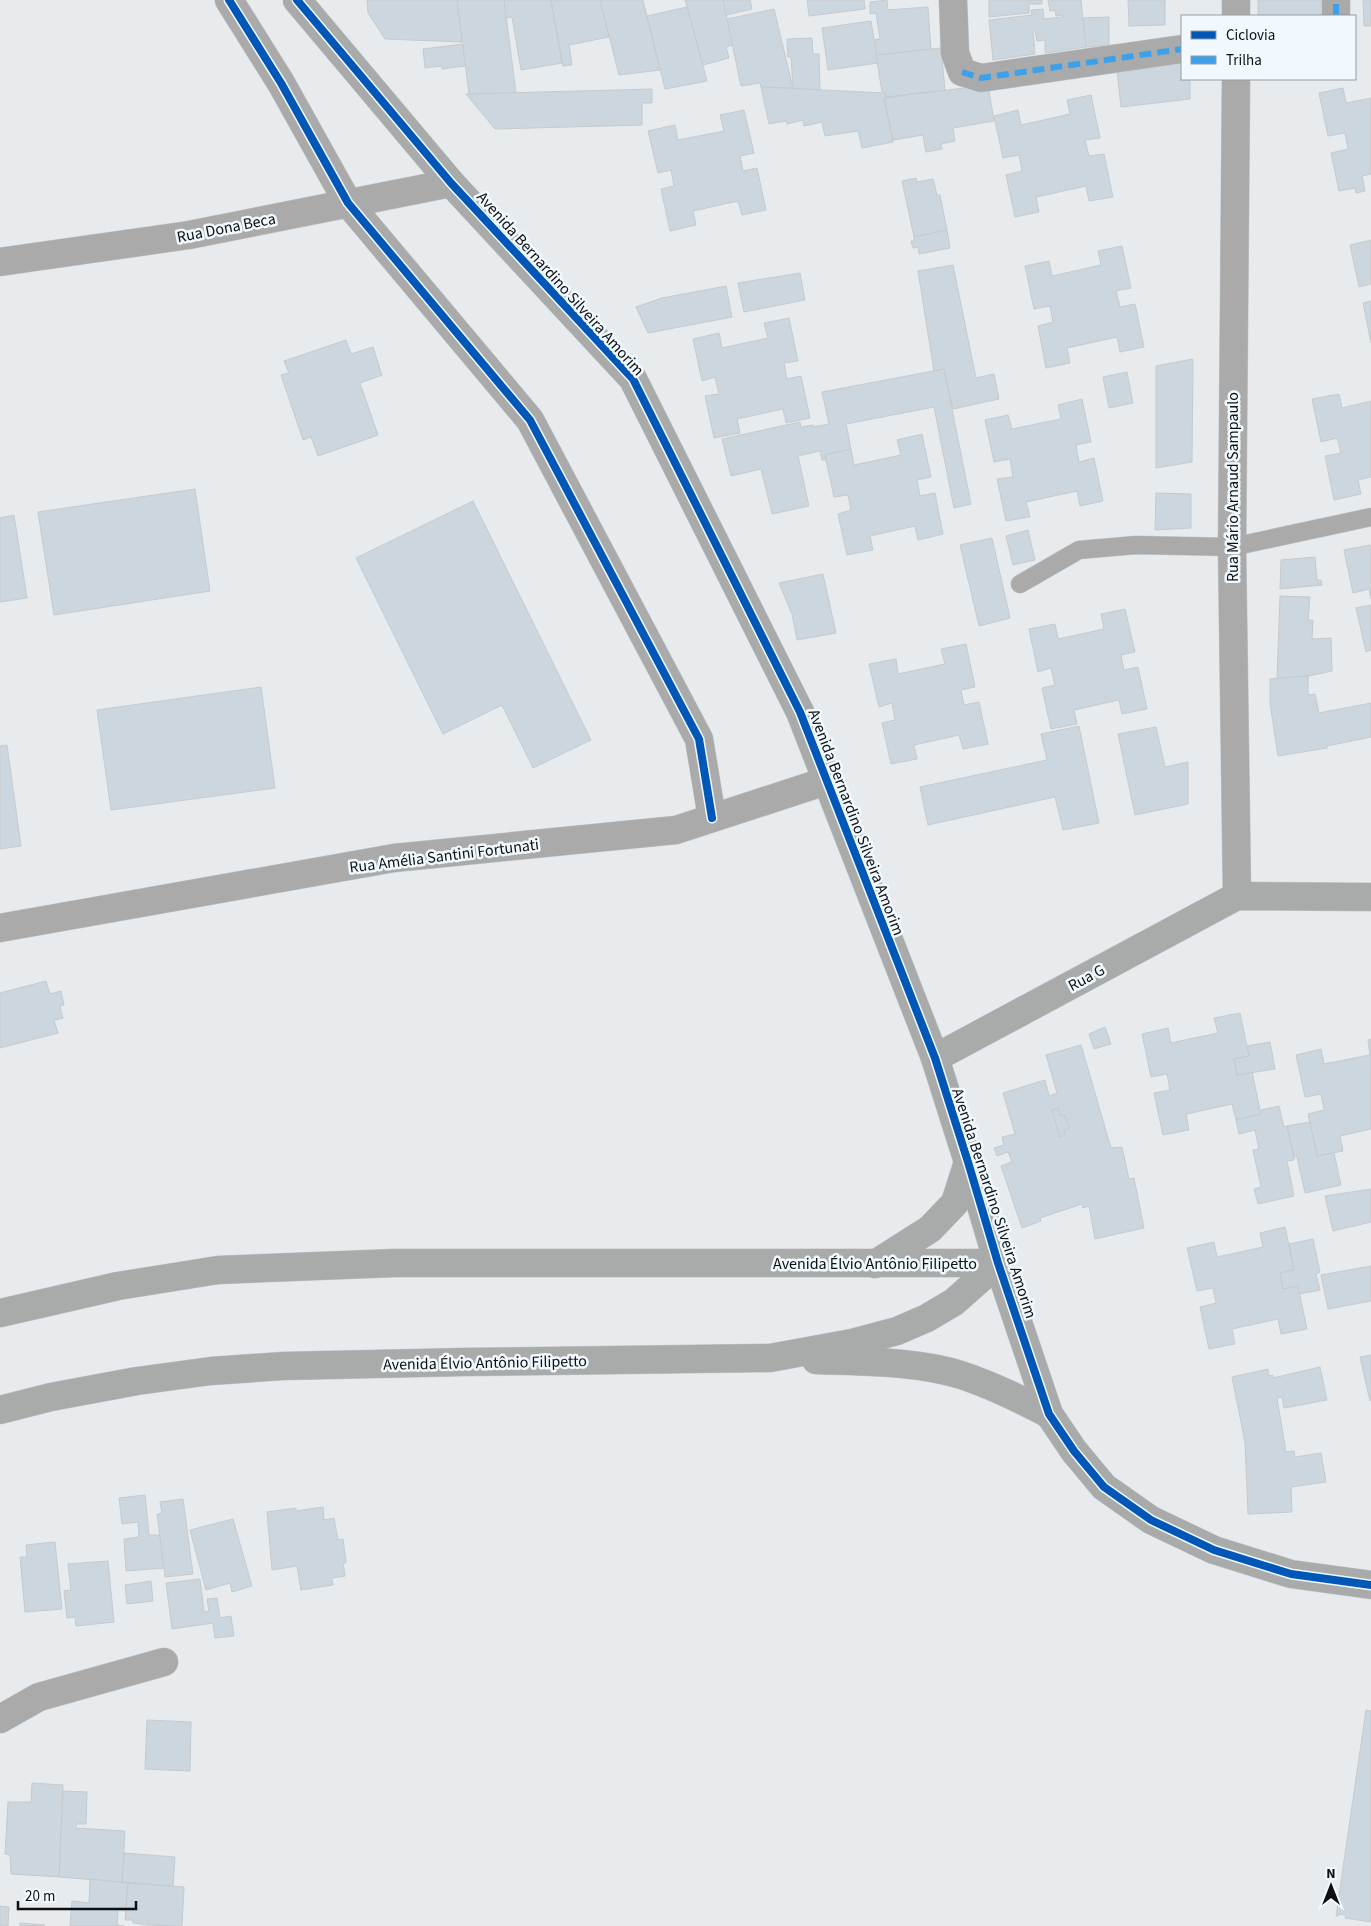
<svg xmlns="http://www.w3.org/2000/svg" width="1371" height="1926" font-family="'Source Sans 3',sans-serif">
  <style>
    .building { fill: #ccd6de; stroke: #c7cacc }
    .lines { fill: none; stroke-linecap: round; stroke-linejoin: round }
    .lane-casing { stroke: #c5c8ca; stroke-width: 19 }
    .street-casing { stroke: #c5c8ca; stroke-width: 29 }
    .secondary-casing { stroke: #c5c8ca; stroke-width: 29 }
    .lane { stroke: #abaaaa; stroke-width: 18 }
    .street { stroke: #abaaaa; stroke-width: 28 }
    .secondary { stroke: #a9aaaa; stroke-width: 28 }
    .quiet { stroke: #3ca1ea; stroke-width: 6; stroke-dasharray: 12 6; stroke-linecap: butt }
    .cycleway-casing { stroke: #f1f9ff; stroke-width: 11 }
    .cycleway { stroke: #0057b8; stroke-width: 8 }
    .labels { text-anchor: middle; stroke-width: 5; stroke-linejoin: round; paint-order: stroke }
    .street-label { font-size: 16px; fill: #0d1012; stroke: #f1f9ff }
  </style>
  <rect width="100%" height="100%" fill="#e7ebee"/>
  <!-- building -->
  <g class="building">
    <polygon points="367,0 457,0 462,42 385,39 368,13"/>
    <polygon points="457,0 504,0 516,93 469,94"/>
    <polygon points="504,0 551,0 562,63 521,70 512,17 506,18"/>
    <polygon points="551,0 600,0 609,37 569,45 572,65 563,66"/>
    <polygon points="600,0 643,0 660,70 619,75"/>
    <polygon points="685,0 723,0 733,45 726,47 729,58 703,65"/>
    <polygon points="723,0 750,0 752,9 726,15"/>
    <polygon points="807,0 864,0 865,9 809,16"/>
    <polygon points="887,0 888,10 928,7 931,50 876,55 874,40 880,39 876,13 870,14 870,2"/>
    <polygon points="989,0 1042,0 1042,4 1029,4 1029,13 989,17"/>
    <polygon points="1048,0 1081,0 1086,47 1045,53 1045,40 1037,41 1035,30 1033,30 1035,54 993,60 989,20 1032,15 1031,10 1043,9 1044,19 1063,17 1062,15 1056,16 1055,10 1050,11"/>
    <polygon points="1128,0 1165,0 1165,25 1129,26"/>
    <polygon points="1258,0 1324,0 1323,16 1258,16"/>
    <polygon points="1363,0 1371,0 1371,26 1364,26"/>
    <polygon points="687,7 707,81 665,89 647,16"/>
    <polygon points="774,9 793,88 761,87 760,83 741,86 727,19"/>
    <polygon points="1109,17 1109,45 1086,47 1083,18"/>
    <polygon points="871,21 878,63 828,70 822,28"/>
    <polygon points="812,38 813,54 819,54 820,90 793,88 791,57 788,57 787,39"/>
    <polygon points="463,44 465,66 442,69 442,66 425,68 423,49"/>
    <polygon points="941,48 945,90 886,97 885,93 882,92 876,55"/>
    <polygon points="1182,63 1182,79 1190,79 1190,99 1121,107 1117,71"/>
    <polygon points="988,85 994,121 953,128 955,141 941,144 942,149 926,152 923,135 893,140 884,98"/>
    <polygon points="761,87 885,93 886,97 884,98 893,142 862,148 858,131 825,136 822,122 804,126 803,120 787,124 786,121 769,124"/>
    <polygon points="1343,88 1346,103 1371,98 1371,174 1362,176 1365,191 1356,193 1355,188 1339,191 1331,153 1348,149 1345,133 1328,136 1319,93"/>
    <polygon points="652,89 652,103 642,103 642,125 495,129 466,94"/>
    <polygon points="1091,95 1100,138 1085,140 1089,156 1104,154 1113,197 1089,201 1086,186 1036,197 1039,212 1015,217 1006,175 1022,171 1019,155 1003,158 994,116 1018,110 1021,125 1070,114 1067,100"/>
    <polygon points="744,110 754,153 740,156 743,171 757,168 766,210 742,215 738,201 693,211 696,225 670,231 661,189 674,186 671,170 658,173 648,131 675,125 678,140 724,131 720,115"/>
    <polygon points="916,178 917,182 933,179 937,195 940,195 947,230 914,237 902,181"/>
    <polygon points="947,230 950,248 919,254 918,247 913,248 911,241 914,241 914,237"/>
    <polygon points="1371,240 1371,284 1359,287 1350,245"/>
    <polygon points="1122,246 1131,288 1116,291 1120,307 1135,304 1144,347 1120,352 1117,337 1067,348 1070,363 1046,368 1038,326 1053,322 1050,306 1034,309 1025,266 1049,261 1052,276 1101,265 1098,251"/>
    <polygon points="953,265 976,378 994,374 999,399 953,409 944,369 934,371 918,271"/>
    <polygon points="800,273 805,300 744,312 738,283"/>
    <polygon points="726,286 732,317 648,333 636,307 662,298"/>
    <polygon points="1371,301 1371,343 1363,303"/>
    <polygon points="789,318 798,361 784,363 787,379 801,376 810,418 786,423 783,409 737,419 740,433 714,438 705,396 719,394 715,377 702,381 693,339 719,333 722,348 768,338 764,323"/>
    <polygon points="346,340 351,354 373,347 382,375 360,383 378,435 318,456 311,437 303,440 281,375 289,373 284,361"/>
    <polygon points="1193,359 1192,462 1156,468 1156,366"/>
    <polygon points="944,369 971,504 954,508 934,407 846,424 851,449 825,455 826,460 822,460 820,451 798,456 809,506 772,514 761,469 731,476 722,439 800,422 801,427 813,425 813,427 829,424 822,392"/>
    <polygon points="1127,372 1133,403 1109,408 1103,377"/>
    <polygon points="1339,394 1342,408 1371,401 1371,477 1358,480 1361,494 1334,500 1325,456 1341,453 1337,438 1321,442 1312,399"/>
    <polygon points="1082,399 1091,442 1076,445 1079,462 1094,458 1103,501 1080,506 1077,491 1026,502 1030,517 1006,521 997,479 1013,477 1010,459 994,462 985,420 1008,415 1012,429 1061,419 1058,405"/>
    <polygon points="922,434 931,477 917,480 920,496 935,493 943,534 918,540 915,526 870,536 873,550 847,555 838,514 851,510 848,495 834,497 825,455 851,449 854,465 901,455 897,440"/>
    <polygon points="195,489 210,591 54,615 38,512"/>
    <polygon points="1156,493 1191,494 1191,528 1155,530"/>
    <polygon points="473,501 591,740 533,768 502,705 443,734 356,558"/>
    <polygon points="14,515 27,598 0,602 0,518"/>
    <polygon points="1028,530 1035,560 1013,565 1006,536"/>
    <polygon points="992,538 1010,618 979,626 960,545"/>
    <polygon points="1370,545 1371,547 1371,599 1369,589 1353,593 1344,550"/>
    <polygon points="1315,557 1317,580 1321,580 1322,585 1280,589 1281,560"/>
    <polygon points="823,574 836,633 797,640 792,614 779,583"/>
    <polygon points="1280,596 1310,597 1308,620 1313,620 1312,639 1331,638 1332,671 1308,676 1277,678"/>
    <polygon points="1371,605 1371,650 1366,652 1356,608"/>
    <polygon points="1125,609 1135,652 1121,655 1124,670 1138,667 1147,709 1122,714 1119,700 1074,710 1077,724 1051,729 1042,688 1055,685 1051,668 1038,672 1029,629 1055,624 1058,639 1104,629 1101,614"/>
    <polygon points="966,644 975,687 961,690 964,705 979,702 988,744 963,749 959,735 914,745 917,759 891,764 882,723 895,720 892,703 879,707 869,664 896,659 898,674 945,664 941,649"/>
    <polygon points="1308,676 1308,695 1315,694 1319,713 1371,703 1371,737 1327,746 1327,748 1278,756 1270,703 1270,679"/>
    <polygon points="261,687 275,788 111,810 97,710"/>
    <polygon points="1079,726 1099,823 1063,830 1055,797 928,825 920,787 1047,760 1041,734"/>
    <polygon points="1156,727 1165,767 1188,762 1188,804 1135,815 1118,734"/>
    <polygon points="7,745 21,846 0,849 0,746"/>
    <polygon points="46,981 50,994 61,991 64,1005 60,1006 63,1018 54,1020 58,1033 0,1048 0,993"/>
    <polygon points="1240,1013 1249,1056 1234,1059 1237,1075 1252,1072 1261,1114 1236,1120 1232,1104 1186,1114 1189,1130 1163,1135 1154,1093 1170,1090 1167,1074 1151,1077 1142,1034 1168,1028 1171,1043 1218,1033 1214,1018"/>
    <polygon points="1105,1027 1111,1044 1094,1049 1089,1034"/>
    <polygon points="1371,1039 1371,1129 1340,1136 1343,1151 1317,1156 1308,1114 1324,1110 1321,1094 1305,1097 1296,1055 1321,1049 1324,1064 1370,1055 1368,1040"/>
    <polygon points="1270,1042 1275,1069 1237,1075 1234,1059 1249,1056 1247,1046"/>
    <polygon points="1081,1045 1111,1148 1122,1147 1129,1179 1134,1178 1144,1228 1095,1239 1089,1206 1083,1208 1082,1204 1040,1218 1041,1221 1022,1228 1001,1166 1012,1162 1008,1152 997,1156 994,1148 1004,1145 1002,1137 1015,1134 1003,1093 1045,1080 1049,1096 1057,1093 1046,1055"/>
    <polygon points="1279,1106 1284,1127 1287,1126 1294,1157 1294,1160 1287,1161 1294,1196 1258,1204 1254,1189 1261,1187 1253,1150 1259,1149 1255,1130 1239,1134 1236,1120 1261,1114 1261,1110"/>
    <polygon points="1058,1108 1060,1116 1065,1115 1069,1128 1064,1130 1065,1135 1060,1137 1052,1110"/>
    <polygon points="1310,1122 1317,1156 1334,1153 1341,1185 1305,1193 1297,1157 1294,1157 1287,1126"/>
    <polygon points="1371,1189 1371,1222 1333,1231 1325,1196"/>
    <polygon points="1285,1227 1294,1270 1280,1273 1283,1289 1298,1286 1307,1329 1281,1334 1278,1319 1232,1329 1235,1344 1209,1349 1200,1307 1216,1303 1213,1288 1197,1291 1187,1248 1214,1242 1217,1257 1263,1247 1260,1233"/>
    <polygon points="1313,1239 1320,1272 1316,1274 1320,1290 1299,1294 1298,1286 1283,1289 1280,1273 1294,1270 1289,1244"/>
    <polygon points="1371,1266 1371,1301 1328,1309 1321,1275"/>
    <polygon points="1371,1355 1371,1400 1370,1401 1360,1357"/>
    <polygon points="1320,1367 1327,1400 1284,1408 1282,1397 1277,1398 1286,1452 1294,1451 1295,1457 1321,1453 1326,1482 1291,1487 1292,1512 1248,1514 1245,1442 1232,1377 1268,1369 1269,1376 1273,1375 1273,1378"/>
    <polygon points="145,1495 149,1535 160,1535 164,1568 126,1571 124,1539 139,1537 138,1522 122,1524 119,1498"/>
    <polygon points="183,1499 193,1574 165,1577 157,1514 162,1513 160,1502"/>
    <polygon points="323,1507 324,1520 334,1518 338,1540 343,1539 346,1563 343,1563 345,1576 332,1578 333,1585 301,1590 297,1566 272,1570 267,1512 296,1508 296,1511"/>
    <polygon points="233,1519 252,1586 232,1592 230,1583 206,1590 190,1530"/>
    <polygon points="55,1542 62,1609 25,1612 20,1557 27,1557 26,1545"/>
    <polygon points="108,1561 114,1622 76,1626 75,1617 67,1618 64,1591 71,1590 68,1564"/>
    <polygon points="200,1579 204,1612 209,1611 207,1599 217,1598 220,1618 231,1616 234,1636 215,1638 213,1623 172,1629 166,1583"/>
    <polygon points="151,1581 153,1601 127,1604 125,1585"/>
    <polygon points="1366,1710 1371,1711 1371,1922 1345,1918 1346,1915 1338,1914 1338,1916 1336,1916"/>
    <polygon points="147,1720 191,1722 190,1771 145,1769"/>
    <polygon points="32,1783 63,1785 59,1877 11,1874 10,1855 5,1854 8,1802 31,1802"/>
    <polygon points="63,1791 87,1792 86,1824 76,1824 76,1828 125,1831 122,1882 59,1877"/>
    <polygon points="124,1853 175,1857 173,1886 122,1882"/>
    <polygon points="90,1879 128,1883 126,1911 118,1910 117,1925 124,1926 70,1926 72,1901 89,1903"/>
    <polygon points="128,1883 184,1887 182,1926 146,1925 133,1923 133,1920 125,1920"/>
    <polygon points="0,1906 9,1907 8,1926 0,1926"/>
    <polygon points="20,1923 45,1925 20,1926"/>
  </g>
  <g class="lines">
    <!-- lane casing -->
    <g class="lane-casing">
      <polyline id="lane" points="1020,584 1079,550 1136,545 1232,547 1371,517"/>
    </g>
    <!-- street casing -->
    <g class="street-casing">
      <g id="street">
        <polyline points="229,0 281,83 348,203 530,420 699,739 712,818"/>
        <polyline points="953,0 955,53 962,72 981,78 1182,49"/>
        <polyline points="1236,16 1236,0"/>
        <polyline points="1336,16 1336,0"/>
        <polyline points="1236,79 1232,547 1237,896"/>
        <polyline points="0,262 189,235 451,183"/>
        <polyline points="0,928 394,858 676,830 826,781"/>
        <polyline points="0,1719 39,1697 164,1662"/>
      </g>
    </g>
    <!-- secondary casing -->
    <g class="secondary-casing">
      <g id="secondary">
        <polyline points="297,0 451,183 633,379 800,712 935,1058 968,1162 998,1263 1049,1414 1074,1451 1104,1487 1151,1520 1214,1550 1291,1574 1371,1585"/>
        <polyline points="935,1058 1237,896 1371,897"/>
        <polyline points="875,1264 930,1229 955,1203 968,1162"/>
        <polyline points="0,1313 118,1286 218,1270 395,1263 998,1263"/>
        <path d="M 816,1360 C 864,1362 916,1361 961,1375 C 992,1385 1020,1399 1049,1414"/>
        <polyline points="0,1410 51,1397 137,1381 211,1371 283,1366 465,1362 770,1358 852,1343 897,1331 927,1318 954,1302 998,1263"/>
      </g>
    </g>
    <!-- lane -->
    <use href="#lane" class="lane"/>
    <!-- street -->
    <use href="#street" class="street"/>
    <!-- secondary -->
    <use href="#secondary" class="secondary"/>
    <!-- quiet -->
    <g class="quiet">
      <polyline points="1336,16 1336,0"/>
      <polyline points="962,72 981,78 1182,49"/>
    </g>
    <!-- cycleway casing -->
    <g class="cycleway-casing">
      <g id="cycleway">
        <polyline points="229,0 281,83 348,203 530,420 699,739 712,818"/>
        <polyline points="297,0 451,183 633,379 800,712 935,1058 968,1162 998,1263 1049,1414 1074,1451 1104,1487 1151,1520 1214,1550 1291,1574 1371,1585"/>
      </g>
    </g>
    <!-- cycleway -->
    <use href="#cycleway" class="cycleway"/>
  </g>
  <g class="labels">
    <!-- street labels -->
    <g class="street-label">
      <text transform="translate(226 227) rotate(-11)" y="6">Rua Dona Beca</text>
      <text transform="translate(561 283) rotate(48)" y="6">Avenida Bernardino Silveira Amorim</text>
      <text transform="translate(1232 487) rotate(-90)" y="6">Rua Mário Arnaud Sampaulo</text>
      <text transform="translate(857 822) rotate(69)" y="6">Avenida Bernardino Silveira Amorim</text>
      <text transform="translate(444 855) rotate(-7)" y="6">Rua Amélia Santini Fortunati</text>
      <text transform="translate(1086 977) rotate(-28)" y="6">Rua G</text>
      <text transform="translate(995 1203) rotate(72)" y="6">Avenida Bernardino Silveira Amorim</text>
      <text x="875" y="1269">Avenida Élvio Antônio Filipetto</text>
      <text transform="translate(485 1362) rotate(-1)" y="6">Avenida Élvio Antônio Filipetto</text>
    </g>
  </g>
  <!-- legend -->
  <rect x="1181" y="15" width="175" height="65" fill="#f1f9ff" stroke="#969ca0"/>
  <rect x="1191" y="31" width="25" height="8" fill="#0057b8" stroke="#969ca0"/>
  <text x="1226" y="40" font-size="15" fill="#0d1012">Ciclovia</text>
  <rect x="1191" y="56" width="25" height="8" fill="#3ca1ea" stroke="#969ca0"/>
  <text x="1226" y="65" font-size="15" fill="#0d1012">Trilha</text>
  <!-- north arrow -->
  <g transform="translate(1331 1886)" stroke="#f1f9ff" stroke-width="4" paint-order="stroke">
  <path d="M0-4L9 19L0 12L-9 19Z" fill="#0d1012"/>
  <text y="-8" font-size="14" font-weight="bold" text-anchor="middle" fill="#0d1012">N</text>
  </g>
  <!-- scale -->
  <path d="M18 1901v8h118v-8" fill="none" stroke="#0d1012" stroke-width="2.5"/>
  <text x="25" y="1901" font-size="15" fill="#0d1012" stroke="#f1f9ff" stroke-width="4" paint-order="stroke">20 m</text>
</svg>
